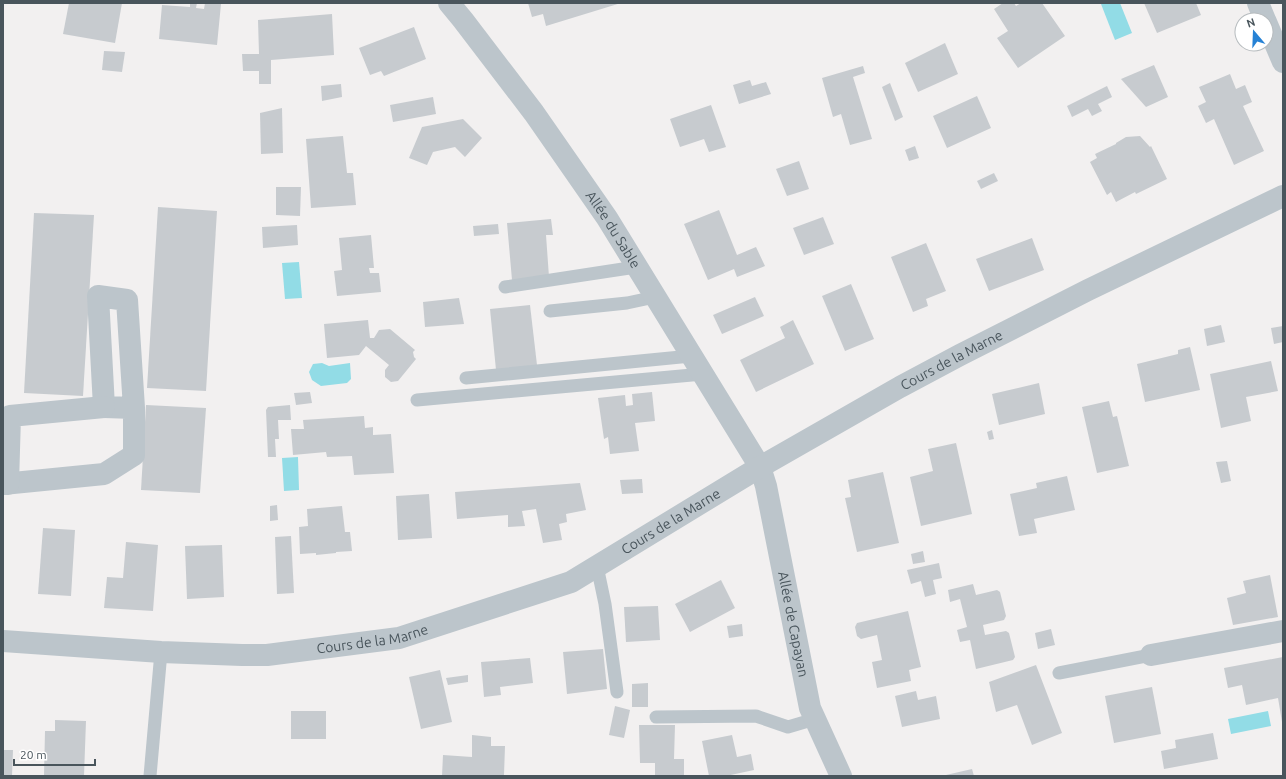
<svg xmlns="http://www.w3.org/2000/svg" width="1286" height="779" font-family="Ubuntu,sans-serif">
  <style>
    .water { fill: #92dce6 }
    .building { fill: #c7cbcf }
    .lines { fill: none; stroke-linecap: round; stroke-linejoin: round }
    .lane { stroke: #bcc5cb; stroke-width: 13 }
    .street { stroke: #bcc5cb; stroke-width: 22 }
    .labels { text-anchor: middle; stroke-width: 3.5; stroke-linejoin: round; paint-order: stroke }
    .street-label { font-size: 14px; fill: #49555c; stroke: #fff }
  </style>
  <rect width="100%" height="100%" fill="#f2f0f0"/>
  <!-- water -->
  <g class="water">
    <polygon points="1102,3 1120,3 1132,33 1115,40 1101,4"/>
    <polygon points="299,262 302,298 285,299 282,263"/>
    <polygon points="322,363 329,366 350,363 351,379 347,383 321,386 312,380 309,372 313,364"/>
    <polygon points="298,457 299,490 284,491 282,458"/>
    <polygon points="1268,711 1271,726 1231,734 1228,719"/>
  </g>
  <!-- building -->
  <g class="building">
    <polygon points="69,3 122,3 115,43 63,34"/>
    <polygon points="190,3 197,3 196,8 204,9 205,3 221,4 217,45 159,39 162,5 190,7"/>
    <polygon points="528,3 621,3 546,26 543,14 532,17"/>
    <polygon points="1003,3 1014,3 1016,6 1021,3 1042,3 1065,36 1018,68 997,38 1008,31 994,9"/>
    <polygon points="1144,3 1196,3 1201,15 1157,33"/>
    <polygon points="332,14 334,55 271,60 271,84 259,84 259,71 243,71 242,54 259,54 258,20"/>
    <polygon points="414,27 426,59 384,76 381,71 370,75 359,48"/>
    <polygon points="945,43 958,74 918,92 905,63"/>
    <polygon points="104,51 125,52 122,72 102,70"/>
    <polygon points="1154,65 1168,97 1146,107 1121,79"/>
    <polygon points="863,66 865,73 853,77 872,139 850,145 841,114 833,117 822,78"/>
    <polygon points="1230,74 1236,89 1245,85 1252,102 1243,106 1264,151 1234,165 1214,119 1206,123 1198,106 1206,102 1199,87"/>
    <polygon points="750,80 752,86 766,82 771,94 739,104 733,85"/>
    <polygon points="890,83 903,117 895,121 882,87"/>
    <polygon points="341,84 342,97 322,101 321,86"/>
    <polygon points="1107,86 1112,97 1098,104 1102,111 1092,116 1088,109 1072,117 1067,106"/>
    <polygon points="977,96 991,128 947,148 933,116"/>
    <polygon points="433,97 436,114 393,122 390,105"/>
    <polygon points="711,105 726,147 709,152 704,139 680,147 670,119"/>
    <polygon points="282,108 283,153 261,154 260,113"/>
    <polygon points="463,119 482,138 465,157 455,147 433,152 427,165 409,158 422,127"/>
    <polygon points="343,136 347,173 353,173 356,205 311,208 306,139"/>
    <polygon points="1140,136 1150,147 1151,146 1167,179 1136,194 1135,192 1116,202 1111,192 1107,195 1090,162 1097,158 1095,154 1116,144 1116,143 1126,137"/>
    <polygon points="915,146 919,158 909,161 905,150"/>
    <polygon points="799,161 809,189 787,196 776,169"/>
    <polygon points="994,173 998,181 981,189 977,181"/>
    <polygon points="276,187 301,187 300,216 276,215"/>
    <polygon points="158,207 217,211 206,391 147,388"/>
    <polygon points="719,210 737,255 756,247 765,266 737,277 734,269 708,280 684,224"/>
    <polygon points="34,213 94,215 83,396 24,393"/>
    <polygon points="823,217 834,244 804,255 793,228"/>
    <polygon points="551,219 553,235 546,235 549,277 512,280 507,223"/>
    <polygon points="498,224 499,234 474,236 473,226"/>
    <polygon points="297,225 298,245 263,248 262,227"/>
    <polygon points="371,235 374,268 369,268 370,273 379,273 381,292 337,296 334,271 342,270 339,238"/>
    <polygon points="1032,238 1044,270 989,291 976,259"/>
    <polygon points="926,243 946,291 926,299 928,306 913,312 891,257"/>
    <polygon points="851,284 874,339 845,351 822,296"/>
    <polygon points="755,297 764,316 722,334 713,315"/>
    <polygon points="459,298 464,324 425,327 423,302"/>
    <polygon points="530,305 537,365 496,370 490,309"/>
    <polygon points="368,320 370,338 374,338 379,330 390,329 415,350 413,352 414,357 416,359 398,381 391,382 385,377 385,370 389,365 366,346 359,355 327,358 324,324"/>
    <polygon points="793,320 814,364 756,392 740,360 785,338 780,327"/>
    <polygon points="1221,325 1225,342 1207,346 1204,329"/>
    <polygon points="1283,326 1283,342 1274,344 1271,328"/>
    <polygon points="1190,347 1200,390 1145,402 1137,364 1178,354 1178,350"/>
    <polygon points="1271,361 1278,391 1246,397 1251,421 1221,428 1210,374"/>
    <polygon points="1039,383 1045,414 999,425 992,394"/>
    <polygon points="310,392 312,403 296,405 294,393"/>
    <polygon points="652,392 655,421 635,423 639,451 610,454 608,437 604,439 598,398 625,395 626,406 633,405 632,394"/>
    <polygon points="1109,401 1113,417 1117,416 1129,466 1097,473 1082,407"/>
    <polygon points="146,405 206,408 200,493 141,490"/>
    <polygon points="290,405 291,420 278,420 279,439 275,439 276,457 268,457 266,410 268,407"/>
    <polygon points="364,416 365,428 373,427 373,435 391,434 394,473 354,475 352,456 327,457 326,452 293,455 291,429 304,429 303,420"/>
    <polygon points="992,430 994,439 989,440 987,432"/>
    <polygon points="956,443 972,514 921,526 910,477 933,471 928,449"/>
    <polygon points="1227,461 1231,481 1221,483 1216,462"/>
    <polygon points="883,472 899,543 857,552 845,498 851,497 848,480"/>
    <polygon points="1067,476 1075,510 1034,519 1037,533 1019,536 1010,494 1037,488 1036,483"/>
    <polygon points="642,479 643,493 622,494 620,480"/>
    <polygon points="580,483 586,510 566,514 567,522 559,524 562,540 543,543 536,509 522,511 525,526 508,527 508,515 457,519 455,492"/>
    <polygon points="429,494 432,538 398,540 396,496"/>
    <polygon points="277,505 278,520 270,521 270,506"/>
    <polygon points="342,506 345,532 350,532 352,551 336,552 336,553 316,555 316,553 300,554 299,527 308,526 307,509"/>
    <polygon points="43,528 75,530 71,596 38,594"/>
    <polygon points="291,536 294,593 277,594 275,537"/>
    <polygon points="126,542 158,545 153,611 104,608 107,577 123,578"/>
    <polygon points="222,545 224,597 187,599 185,546"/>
    <polygon points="923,551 925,562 913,564 911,554"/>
    <polygon points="939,563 942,578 933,580 936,594 925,597 921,581 911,584 907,570"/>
    <polygon points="1270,575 1278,617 1233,625 1227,598 1246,593 1243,581"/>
    <polygon points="721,580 735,608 690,632 675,604"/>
    <polygon points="973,584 976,595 997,590 1000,592 1006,616 1004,620 983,625 985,635 1006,631 1009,633 1015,657 1013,660 976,669 970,640 960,642 957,630 967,627 960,599 950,602 948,590"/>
    <polygon points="658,606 660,640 626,642 624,607"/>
    <polygon points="908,611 921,667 909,670 911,681 877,688 872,662 882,660 877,635 861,639 857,636 855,627 857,623"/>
    <polygon points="742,624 743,636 729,638 727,626"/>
    <polygon points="1051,629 1055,645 1038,649 1035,633"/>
    <polygon points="603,649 607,689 567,694 563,652"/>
    <polygon points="1283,657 1283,722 1282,722 1278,698 1246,705 1242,685 1228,688 1224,668"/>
    <polygon points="530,658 533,683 500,687 501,695 484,697 481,662"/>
    <polygon points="1036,665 1062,733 1032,745 1017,705 996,712 989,682"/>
    <polygon points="440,670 452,722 421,729 409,677"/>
    <polygon points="468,675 468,682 448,685 446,678"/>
    <polygon points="648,683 648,707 632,707 632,684"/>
    <polygon points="1152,687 1161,734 1114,743 1105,696"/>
    <polygon points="916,691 918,700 936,696 940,719 902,727 895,696"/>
    <polygon points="615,706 630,710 624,738 609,735"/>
    <rect x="291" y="711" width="35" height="28"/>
    <polygon points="55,720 86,721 84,776 44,776 45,731 55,731"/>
    <polygon points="639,725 675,725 674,759 684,759 684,776 655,776 655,763 640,763"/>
    <polygon points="1213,733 1218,759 1164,769 1161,751 1176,748 1175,740"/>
    <polygon points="472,735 491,737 491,746 505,746 504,775 471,775 471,776 442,776 443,755 472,757"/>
    <polygon points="732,735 737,757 751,754 754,770 726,776 709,776 702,741"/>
    <polygon points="3,750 13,750 12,776 3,776"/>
    <polygon points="972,769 974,776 946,776 946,775"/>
  </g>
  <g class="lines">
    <!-- lane -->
    <g class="lane">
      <polyline points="505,287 636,267"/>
      <polyline points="550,311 627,303 655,297"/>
      <polyline points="466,378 691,356"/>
      <polyline points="417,400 703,374"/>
      <polyline points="597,566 605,604 617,692"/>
      <polyline points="1059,673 1151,655"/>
      <polyline points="656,717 756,716 788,727 815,719"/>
      <polyline points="150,776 161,652"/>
    </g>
    <!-- street -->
    <g class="street">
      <path id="s1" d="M 449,3 L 463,20 L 534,113 L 607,218 L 760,467 L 766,486 L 810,708 L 841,776"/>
      <polyline points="1258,3 1265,20"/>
      <polyline points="1266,22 1283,62"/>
      <polyline points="3,484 104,474 134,455 134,408 127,300 98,296 104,407 134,408"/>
      <polyline points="8,484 10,416 104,407"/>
      <path id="s2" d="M 3,641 L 161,652 L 242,655 L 267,655 L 399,638 L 571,582 L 760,467 L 900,387 L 960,355 L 1088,290 L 1283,196"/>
      <polyline points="1151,655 1283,631"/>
    </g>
  </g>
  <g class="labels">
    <!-- street labels -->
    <g class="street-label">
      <text dy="5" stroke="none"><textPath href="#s1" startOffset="280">Allée du Sable</textPath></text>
      <text dy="5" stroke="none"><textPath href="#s2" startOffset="1019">Cours de la Marne</textPath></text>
      <text dy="5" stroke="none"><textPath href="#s2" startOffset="695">Cours de la Marne</textPath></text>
      <text dy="5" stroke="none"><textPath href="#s1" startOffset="720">Allée de Capayan</textPath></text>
      <text dy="5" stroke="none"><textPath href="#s2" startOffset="371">Cours de la Marne</textPath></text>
    </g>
  </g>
  <!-- border -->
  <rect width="1286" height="779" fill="none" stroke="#49555c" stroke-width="8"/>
  <!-- north arrow -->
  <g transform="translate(1254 32) rotate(341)"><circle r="19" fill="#ffffff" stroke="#b6bbbe"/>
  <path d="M0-3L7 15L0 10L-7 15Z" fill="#2682d5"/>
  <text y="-6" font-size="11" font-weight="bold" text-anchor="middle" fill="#49555c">N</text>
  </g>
  <!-- scale -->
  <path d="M14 759v6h81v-6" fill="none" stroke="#49555c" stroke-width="2"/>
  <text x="20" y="759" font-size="12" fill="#49555c" stroke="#ffffff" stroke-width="3" paint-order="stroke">20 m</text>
</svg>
